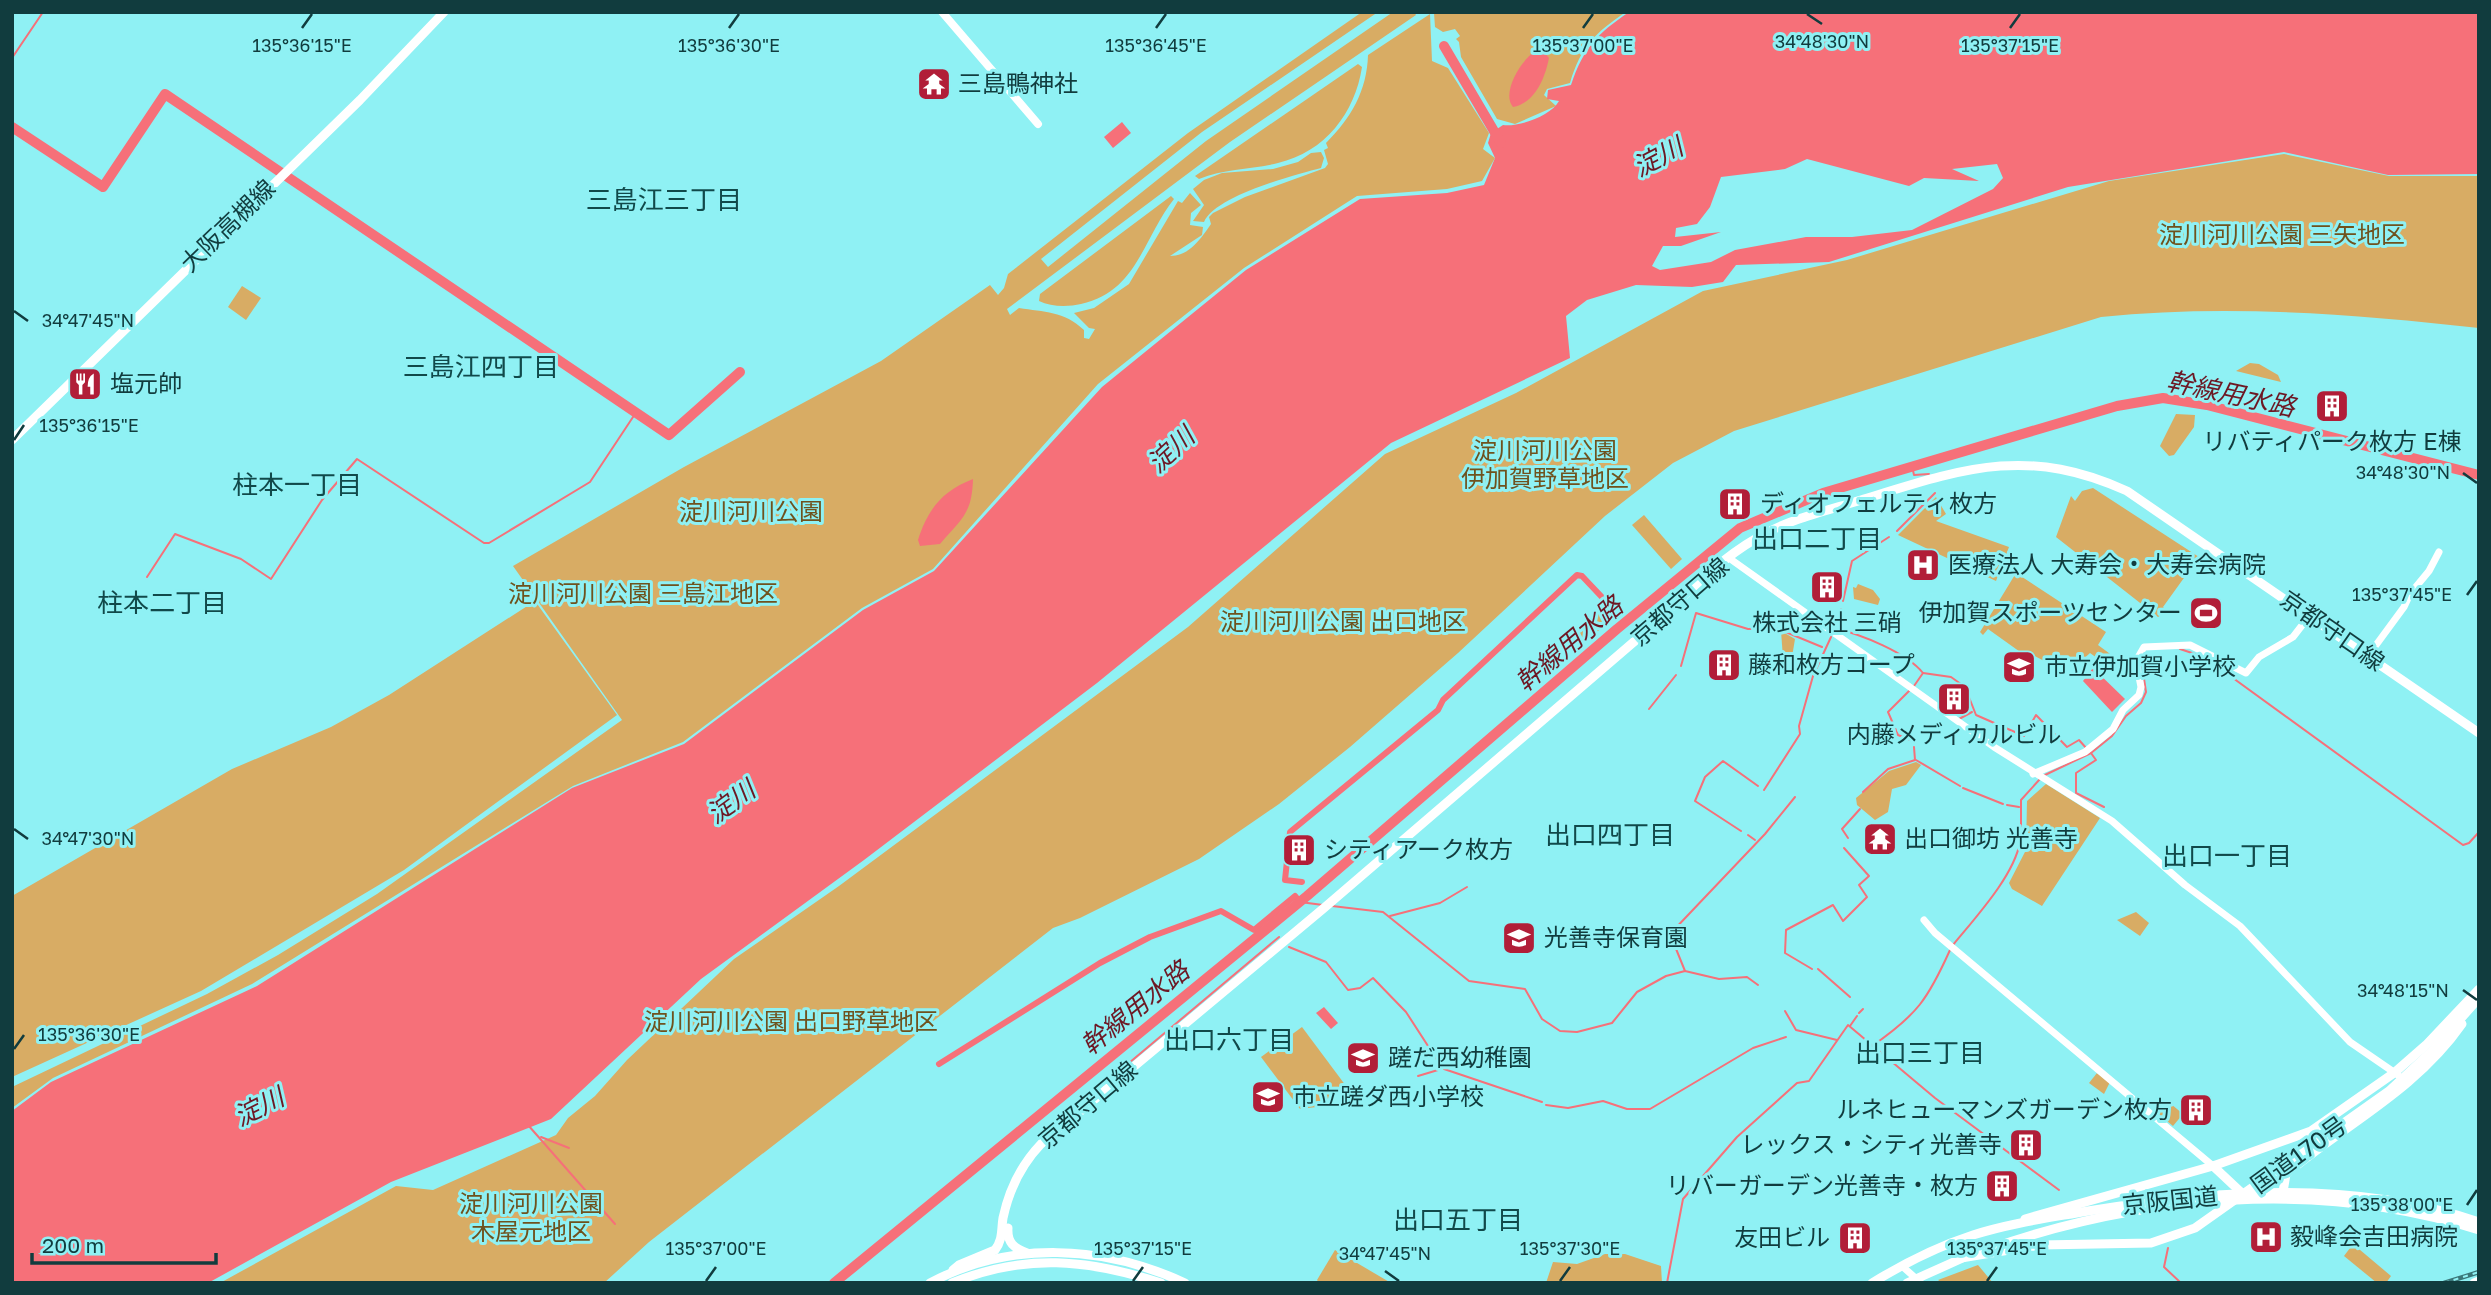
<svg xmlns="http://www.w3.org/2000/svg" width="2491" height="1295" font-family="'Golos Text','Noto Sans JP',sans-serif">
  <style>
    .green { fill: #d8ac64 }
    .water { fill: #f67079; fill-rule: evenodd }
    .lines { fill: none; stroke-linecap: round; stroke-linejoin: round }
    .stream { stroke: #f67079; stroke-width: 2 }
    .canal { stroke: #f67079; stroke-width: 6 }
    .river { stroke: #f67079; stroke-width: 10 }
    .tertiary { stroke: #fff; stroke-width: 7 }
    .secondary { stroke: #fff; stroke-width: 8 }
    .primary { stroke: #fff; stroke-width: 9 }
    .trunk { stroke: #fff; stroke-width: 9 }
    .rail-casing { stroke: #3a7779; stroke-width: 4.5 }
    .rail { stroke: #8ff1f4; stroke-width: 2; stroke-dasharray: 5; stroke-linecap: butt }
    .ticks { fill: none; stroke: #113c3e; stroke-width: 2.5 }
    .labels { text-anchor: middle; stroke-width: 6; stroke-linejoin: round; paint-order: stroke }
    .poi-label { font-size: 24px; fill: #113c3e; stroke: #8ff1f4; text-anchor: start }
    .street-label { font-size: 24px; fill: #113c3e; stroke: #8ff1f4 }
    .park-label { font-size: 24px; fill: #6f521e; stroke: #8ff1f4 }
    .water-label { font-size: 26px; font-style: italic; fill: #6d1824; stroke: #8ff1f4 }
    .neighbourhood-label { font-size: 26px; fill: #11494a; stroke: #8ff1f4 }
    .ticks-label { font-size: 18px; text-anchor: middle; fill: #113c3e; stroke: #8ff1f4; stroke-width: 6; stroke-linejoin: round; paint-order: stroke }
  </style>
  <rect width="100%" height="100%" fill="#8ff1f4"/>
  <!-- green -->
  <g class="green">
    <path d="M 1362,12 L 1378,12 L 1202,132 L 1041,259 L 1048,267 L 1206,141 L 1393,12 L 1414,12 L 1416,15 L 1230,142 L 1007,309 L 1010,315 L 1019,308 C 1044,312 1064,311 1084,330 L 1084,338 L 1089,339 L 1095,329 L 1089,328 L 1074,313 L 1094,308 L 1129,284 L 1178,201 L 1182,203 L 1190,193 L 1201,205 L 1191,213 L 1190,225 L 1203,227 L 1202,235 L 1170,256 C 1190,256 1201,238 1211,224 L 1209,217 L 1213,213 L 1245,197 L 1325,168 L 1328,164 L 1324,150 L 1328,148 L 1326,143 C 1351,118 1367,91 1368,55 L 1430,14 L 1432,61 L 1448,68 L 1489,133 L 1483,149 L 1495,158 L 1482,181 L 1447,189 L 1357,196 L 1244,268 L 1098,384 L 933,569 L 862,608 L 683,742 L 573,786 L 252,984 L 53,1078 L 12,1108 L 12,1087 L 207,994 L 278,955 L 377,894 L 622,720 L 513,566 L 684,467 L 881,361 L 990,285 L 998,295 L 1004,288 L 1008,274 L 1188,133 Z"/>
    <path d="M 1626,12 C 1595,33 1581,46 1570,83 L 1547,89 L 1544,95 L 1556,106 L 1515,124 L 1497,119 L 1461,57 L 1459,42 L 1456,39 L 1460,36 L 1455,29 L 1443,32 L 1435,27 L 1434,13 Z"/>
    <path d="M 1358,64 L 1362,67 C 1355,113 1325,152 1278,163 C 1251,170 1225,168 1199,179 L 1195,176 Z"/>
    <path d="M 1321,152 L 1324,158 L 1321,168 C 1294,175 1215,196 1204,222 L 1193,221 L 1204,205 L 1193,189 L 1204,180 L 1222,173 L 1273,169 L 1298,162 L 1311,153 Z"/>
    <path d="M 2284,154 L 2389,176 L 2479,176 L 2479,328 C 2354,314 2226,304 2101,317 L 1734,431 L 1673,463 L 1605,516 L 1458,653 L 1350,747 L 1279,804 L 1199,859 L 1080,918 L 1053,928 L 649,1242 L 604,1283 L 220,1283 L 396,1186 L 433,1190 L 556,1135 L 568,1118 L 595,1096 L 627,1060 L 734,959 L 839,886 L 1188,627 L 1385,454 L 1516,393 L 1703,291 L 1847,260 L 2109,181 Z"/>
    <path d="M 1171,196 L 1174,199 C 1143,238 1137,292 1081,304 C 1068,307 1051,307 1039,301 L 1040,294 Z"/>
    <polygon points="242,286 261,298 246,320 228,307"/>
    <polygon points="2250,363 2259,364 2278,375 2281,382 2236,371"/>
    <polygon points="2176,414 2195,415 2194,427 2174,455 2169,456 2160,446"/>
    <polygon points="2093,488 2199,557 2163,607 2167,611 2158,617 2056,537 2071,496 2075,501 2082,491"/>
    <polygon points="1936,497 1946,514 1936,521 2009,547 1996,581 1898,535"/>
    <polygon points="1644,515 1682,559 1671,569 1632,525"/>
    <polygon points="2016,573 2106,632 2098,645 2121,662 2102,666 2101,661 2090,653 2077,665 2065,661 2059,669 2029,653 2019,661 2023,654 1988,629 1983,635 1980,632"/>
    <polygon points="1858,584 1873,590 1880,599 1878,605 1854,599 1853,587 1856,588"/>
    <polygon points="535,601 617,715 404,870 201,991 12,1077 12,896 232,769 331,727 389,695"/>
    <polygon points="1607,605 1616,615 1577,650 1568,640"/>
    <polygon points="1781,631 1795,639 1791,663 1783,658"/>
    <polygon points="1916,762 1921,765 1906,785 1892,789 1888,812 1875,820 1857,805 1856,798 1889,771"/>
    <polygon points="2046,784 2100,818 2042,906 2012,889 2009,883 2026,850 2027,801"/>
    <polygon points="2136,912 2149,923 2140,936 2117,920"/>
    <polygon points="1302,1027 1346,1086 1317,1107 1300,1109 1261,1057"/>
    <polygon points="2097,1073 2110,1082 2104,1094 2089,1083"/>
    <polygon points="2165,1099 2183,1114 2173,1126 2155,1111"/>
    <polygon points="2353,1244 2391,1276 2386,1283 2377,1283 2344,1256"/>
    <polygon points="1335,1250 1391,1283 1319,1283 1317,1280"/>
    <polygon points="1605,1254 1625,1254 1661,1266 1662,1283 1546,1283 1553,1262 1577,1264"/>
    <polygon points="1978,1265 1993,1283 1942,1283 1938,1280"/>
  </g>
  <!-- water -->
  <g class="water">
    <path d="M 1629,12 L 2479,12 L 2479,174 L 2388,175 L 2284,152 L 2068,187 L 1829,262 L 1736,265 L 1723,282 L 1692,287 L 1636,285 L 1587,300 L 1566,316 L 1570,358 L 1391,443 L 1097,683 L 864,860 L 701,979 L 551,1119 L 391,1182 L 208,1283 L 12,1283 L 12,1111 L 51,1082 L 257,986 L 572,788 L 684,744 L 863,610 L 934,571 L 1102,387 L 1246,270 L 1360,199 L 1447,193 L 1484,185 L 1495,158 L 1488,143 L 1491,133 L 1503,125 C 1519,127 1551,116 1559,101 L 1547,99 L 1548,90 L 1571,85 C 1584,47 1597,34 1629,12 ZM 1807,159 L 1909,186 L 1924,178 L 1979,181 L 1952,169 L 1997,164 L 2003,178 L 1993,189 L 1912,230 L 1852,237 L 1806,237 L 1735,250 L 1711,262 L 1660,270 L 1652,266 L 1663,246 L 1681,246 L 1721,232 L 1675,237 L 1676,228 L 1697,224 L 1710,207 L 1721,177 L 1785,169 Z"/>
    <path d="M 1541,48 L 1549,58 C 1545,78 1535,103 1513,107 C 1500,92 1524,54 1541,48 Z"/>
    <polygon points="1122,122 1131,133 1113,148 1104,137"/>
    <path d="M 973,479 C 972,514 962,518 940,544 L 920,546 L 918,540 C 928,509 942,491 973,479 Z"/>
    <polygon points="2093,668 2125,699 2112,712 2083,681"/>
    <polygon points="1324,1007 1338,1023 1331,1029 1316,1013"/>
  </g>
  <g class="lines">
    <!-- stream -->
    <g class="stream">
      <polyline points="12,58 43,12"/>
      <polyline points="1912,466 1914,475 1929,474"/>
      <polyline points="1897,531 1935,493"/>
      <polyline points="147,577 175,534 241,559 271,579 322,500 357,459 484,543 489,543 590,482 635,414"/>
      <polyline points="1843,601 1852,561 1889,537"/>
      <path d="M 1841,609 L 1836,629 C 1861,634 1907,653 1923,673"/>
      <polyline points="1623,621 1625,622"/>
      <polyline points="2180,649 2204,657 2463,845 2469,843 2479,832"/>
      <polyline points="1681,666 1696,613 1748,629 1776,628 1822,647"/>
      <polyline points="1923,673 1951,677 1965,687 1976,715 2024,736 2036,715 2067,747 2079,740 2087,749"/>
      <polyline points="1914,686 1923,673"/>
      <polyline points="1910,690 1888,712 1898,735 1913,741"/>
      <polyline points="1649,709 1676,675"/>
      <polyline points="1959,719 1972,712"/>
      <polyline points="2091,753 2096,760 2076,773 2076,793 2104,807"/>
      <polyline points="1916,760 1960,786"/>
      <polyline points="2045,775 2091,753 2112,736 2126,716 2141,703 2146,692 2141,659"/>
      <polyline points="1963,788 2003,804"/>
      <polyline points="1764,790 1800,734 1799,726 1813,676 1831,637"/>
      <polyline points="1863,792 1888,769 1915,760 1914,747"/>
      <polyline points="2007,805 2019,807"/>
      <polyline points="1741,831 1695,801 1705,777 1723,761 1758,786"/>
      <polyline points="1748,835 1755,840"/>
      <polyline points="2021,835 2021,800 2040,779"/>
      <polyline points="1848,838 1842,829 1860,809"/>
      <polyline points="1300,902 1323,905"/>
      <polyline points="1332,906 1383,912 1469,981 1525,989 1542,1019 1560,1031 1577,1032 1612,1023 1637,992 1666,976 1685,971 1719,979 1747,977 1758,985"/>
      <polyline points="1390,916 1440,903 1467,887"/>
      <path d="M 1953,945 C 1975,918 2014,876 2020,842"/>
      <polyline points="1289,947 1326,962 1348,990 1360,988 1373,978 1406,1012 1441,1066"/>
      <polyline points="1812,969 1785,953 1786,930 1833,905 1843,921 1867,897 1859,885 1869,876 1844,848"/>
      <polyline points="1818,969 1850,997"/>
      <polyline points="1685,971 1670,934 1765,834 1795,797"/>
      <polyline points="1785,1011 1796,1030 1837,1040"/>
      <polyline points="1859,1013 1863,1009"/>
      <polyline points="1850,1026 1857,1016"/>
      <path d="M 1872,1046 C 1917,1015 1928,999 1950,950"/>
      <polyline points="1123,1068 1279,937"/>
      <polyline points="1444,1069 1542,1102"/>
      <polyline points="1418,1076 1438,1070"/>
      <polyline points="1546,1105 1568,1108 1603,1101 1627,1109 1650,1109 1753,1048 1786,1037"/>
      <polyline points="528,1125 615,1224"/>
      <polyline points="541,1137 569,1148"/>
      <polyline points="2168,1248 2164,1267 2181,1283"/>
      <polyline points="1667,1283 1683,1199 1737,1137 1797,1083 1809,1081 1848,1025 1935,1098 2059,1190"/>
    </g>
    <!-- canal -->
    <g class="canal">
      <polyline points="1302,882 1285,880 1290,832 1438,710 1443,700 1577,575 1582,576 1616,612"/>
      <polyline points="939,1064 1100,963 1150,937 1221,911 1254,930 1295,896 1300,902"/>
    </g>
    <!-- river -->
    <g class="river">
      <polyline points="1444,46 1501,143"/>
      <polyline points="12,127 103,187 165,94 669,435 740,372"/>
      <polyline points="834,1283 1307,896 1617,629 1740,528 1823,493 2117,406 2163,398 2207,405 2479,475"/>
    </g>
    <!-- tertiary -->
    <g class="tertiary">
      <polyline points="1729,558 1994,747 2112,821 2185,885 2240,926 2350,1042 2398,1075"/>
      <polyline points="2368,656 2404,607 2410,594 2429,571 2439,552"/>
      <polyline points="2033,774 2085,752 2113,729 2123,710 2139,695 2141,687 2136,661 2144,647 2190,645 2246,673 2259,657 2293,637 2310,615"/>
      <polyline points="1924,920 1935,933 2213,1166"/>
      <polyline points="1902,1266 1921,1283"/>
    </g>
    <!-- secondary -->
    <polyline class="secondary" points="942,12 1038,124"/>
    <!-- primary -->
    <g class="primary">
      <polyline points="12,440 360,100 444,12"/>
      <path d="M 1008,1228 C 1007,1243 1014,1248 1027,1253"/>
      <path d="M 953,1270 L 959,1265 L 995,1250 C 1003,1239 1001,1231 1003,1218 C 1009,1190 1021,1165 1041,1144 L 1324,908 L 1643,634 C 1679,601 1715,562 1757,538 C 1789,519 1826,511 1861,500 C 1962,469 2026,445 2127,491 L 2479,733"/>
      <polyline points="2474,1283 2479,1281"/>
    </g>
    <!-- trunk -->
    <g class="trunk">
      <polyline points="2213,1166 2244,1195"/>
      <path d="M 2283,1192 L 2286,1174 C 2346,1124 2416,1090 2462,1024"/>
      <polyline points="2025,1219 2213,1166 2311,1131 2394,1073 2426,1045 2479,989"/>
      <path d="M 1986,1250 C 2141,1195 2320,1179 2479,1230"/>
      <polyline points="1961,1258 2040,1245 2151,1243 2195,1228 2389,1091 2432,1051 2479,998"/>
      <path d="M 930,1283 C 1010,1240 1104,1245 1185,1283"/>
      <path d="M 952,1283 C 1025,1253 1087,1259 1161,1283"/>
      <path d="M 1872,1283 C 1903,1264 1939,1246 1973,1235 C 2011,1223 2049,1218 2088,1211 C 2216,1190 2353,1179 2479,1222"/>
      <polyline points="1907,1283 1967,1256"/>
    </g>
    <!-- rail casing -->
    <g class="rail-casing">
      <polyline id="rail" points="2444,1283 2479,1272"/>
    </g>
    <!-- rail -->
    <use href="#rail" class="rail"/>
  </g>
  <!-- ticks -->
  <path class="ticks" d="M 1807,14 L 1822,24M 302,28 L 312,14M 729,28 L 739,14M 1156,28 L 1166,14M 1583,28 L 1593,14M 2010,28 L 2020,14M 14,311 L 28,321M 14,440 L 24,425M 2463,473 L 2477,483M 2467,595 L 2477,581M 14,829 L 28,839M 2463,990 L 2477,1000M 14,1049 L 24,1035M 2467,1205 L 2477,1190M 1385,1271 L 1399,1281M 706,1281 L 716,1267M 1133,1281 L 1143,1267M 1560,1281 L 1570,1267M 1987,1281 L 1997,1267"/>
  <!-- icons -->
  <defs>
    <g id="temple-square" transform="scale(1.75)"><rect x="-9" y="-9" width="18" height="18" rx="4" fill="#b11e38" stroke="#8ff1f4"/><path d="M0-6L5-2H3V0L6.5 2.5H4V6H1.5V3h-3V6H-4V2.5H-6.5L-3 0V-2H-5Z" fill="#fff"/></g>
    <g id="restaurant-square" transform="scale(1.75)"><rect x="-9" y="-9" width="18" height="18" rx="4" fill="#b11e38" stroke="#8ff1f4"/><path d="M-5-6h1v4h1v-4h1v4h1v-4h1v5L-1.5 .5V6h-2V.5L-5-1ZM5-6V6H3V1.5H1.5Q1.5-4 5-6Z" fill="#fff"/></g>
    <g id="building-square" transform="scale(1.75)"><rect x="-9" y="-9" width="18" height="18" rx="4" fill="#b11e38" stroke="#8ff1f4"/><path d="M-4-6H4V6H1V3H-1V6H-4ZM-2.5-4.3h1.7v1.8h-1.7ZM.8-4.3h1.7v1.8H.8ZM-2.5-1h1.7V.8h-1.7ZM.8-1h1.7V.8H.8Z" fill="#fff"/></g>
    <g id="hospital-square" transform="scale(1.75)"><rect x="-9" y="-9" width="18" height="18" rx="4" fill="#b11e38" stroke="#8ff1f4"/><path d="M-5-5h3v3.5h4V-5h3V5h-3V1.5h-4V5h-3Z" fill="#fff"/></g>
    <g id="stadium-square" transform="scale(1.75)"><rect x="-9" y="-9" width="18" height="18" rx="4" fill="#b11e38" stroke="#8ff1f4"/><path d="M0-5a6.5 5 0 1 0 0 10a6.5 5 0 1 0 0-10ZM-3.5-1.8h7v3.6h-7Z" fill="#fff"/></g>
    <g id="school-square" transform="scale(1.75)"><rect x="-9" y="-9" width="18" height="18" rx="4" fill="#b11e38" stroke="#8ff1f4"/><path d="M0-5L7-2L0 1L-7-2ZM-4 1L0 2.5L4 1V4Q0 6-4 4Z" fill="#fff"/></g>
  </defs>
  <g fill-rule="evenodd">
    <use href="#temple-square" x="934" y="84"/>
    <use href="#restaurant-square" x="85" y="384"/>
    <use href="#building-square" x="2332" y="406"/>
    <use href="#building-square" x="1735" y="504"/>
    <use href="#hospital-square" x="1923" y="565"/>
    <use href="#building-square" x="1827" y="587"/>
    <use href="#stadium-square" x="2206" y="613"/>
    <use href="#building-square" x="1724" y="665"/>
    <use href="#school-square" x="2019" y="667"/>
    <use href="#building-square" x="1954" y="699"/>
    <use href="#temple-square" x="1880" y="839"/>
    <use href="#building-square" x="1299" y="850"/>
    <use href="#school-square" x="1519" y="938"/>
    <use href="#school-square" x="1363" y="1058"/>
    <use href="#school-square" x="1268" y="1097"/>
    <use href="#building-square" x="2196" y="1110"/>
    <use href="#building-square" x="2026" y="1145"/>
    <use href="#building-square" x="2002" y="1186"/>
    <use href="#hospital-square" x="2266" y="1237"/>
    <use href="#building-square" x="1855" y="1238"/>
  </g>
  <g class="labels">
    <!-- poi labels -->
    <g class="poi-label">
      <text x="958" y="92">三島鴨神社</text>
      <text x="110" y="392">塩元帥</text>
      <text x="2332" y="450" text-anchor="middle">リバティパーク枚方 E棟</text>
      <text x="1760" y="512">ディオフェルティ枚方</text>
      <text x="1948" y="573">医療法人 大寿会・大寿会病院</text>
      <text x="2182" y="621" text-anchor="end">伊加賀スポーツセンター</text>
      <text x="1827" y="631" text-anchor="middle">株式会社 三硝</text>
      <text x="1748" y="673">藤和枚方コープ</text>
      <text x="2044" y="675">市立伊加賀小学校</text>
      <text x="1954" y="743" text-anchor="middle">内藤メディカルビル</text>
      <text x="1904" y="847">出口御坊 光善寺</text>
      <text x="1324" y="858">シティアーク枚方</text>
      <text x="1544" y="946">光善寺保育園</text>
      <text x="1388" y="1066">蹉だ西幼稚園</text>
      <text x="1292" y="1105">市立蹉ダ西小学校</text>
      <text x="2172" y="1118" text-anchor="end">ルネヒューマンズガーデン枚方</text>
      <text x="2002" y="1153" text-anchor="end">レックス・シティ光善寺</text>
      <text x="1978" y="1194" text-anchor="end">リバーガーデン光善寺・枚方</text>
      <text x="2290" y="1245">毅峰会吉田病院</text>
      <text x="1830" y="1246" text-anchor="end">友田ビル</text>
    </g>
    <!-- street labels -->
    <g class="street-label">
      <text transform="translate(228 226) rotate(-44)" y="8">大阪高槻線</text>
      <text transform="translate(1680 602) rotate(-41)" y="8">京都守口線</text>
      <text transform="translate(2332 631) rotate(35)" y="8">京都守口線</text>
      <text transform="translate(1088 1105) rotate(-40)" y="8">京都守口線</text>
      <text transform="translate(2299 1155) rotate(-36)" y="8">国道170号</text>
      <text transform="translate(2170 1201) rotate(-6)" y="8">京阪国道</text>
    </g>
    <!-- park labels -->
    <g class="park-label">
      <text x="2282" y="243">淀川河川公園 三矢地区</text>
      <text x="1545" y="459">淀川河川公園<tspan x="1545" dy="28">伊加賀野草地区</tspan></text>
      <text x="751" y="520">淀川河川公園</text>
      <text x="643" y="602">淀川河川公園 三島江地区</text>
      <text x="1343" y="630">淀川河川公園 出口地区</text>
      <text x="791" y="1030">淀川河川公園 出口野草地区</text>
      <text x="531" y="1212">淀川河川公園<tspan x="531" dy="28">木屋元地区</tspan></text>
    </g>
    <!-- water labels -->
    <g class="water-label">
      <text transform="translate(1658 157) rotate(-28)" y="9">淀川</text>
      <text transform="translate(2231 394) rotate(12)" y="9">幹線用水路</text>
      <text transform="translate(1171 450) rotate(-43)" y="9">淀川</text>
      <text transform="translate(1569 644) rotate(-40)" y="9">幹線用水路</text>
      <text transform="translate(731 802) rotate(-36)" y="9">淀川</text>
      <text transform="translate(1135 1008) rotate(-39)" y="9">幹線用水路</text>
      <text transform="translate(259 1107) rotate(-27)" y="9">淀川</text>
    </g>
    <!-- neighbourhood labels -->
    <g class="neighbourhood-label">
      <text x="664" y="209">三島江三丁目</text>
      <text x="481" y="376">三島江四丁目</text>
      <text x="297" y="494">柱本一丁目</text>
      <text x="1817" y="548">出口二丁目</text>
      <text x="162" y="612">柱本二丁目</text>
      <text x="1610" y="844">出口四丁目</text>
      <text x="2227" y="865">出口一丁目</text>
      <text x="1229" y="1049">出口六丁目</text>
      <text x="1920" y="1062">出口三丁目</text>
      <text x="1458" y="1229">出口五丁目</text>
    </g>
  </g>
  <g class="ticks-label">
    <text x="1822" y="48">34°48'30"N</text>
    <text x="302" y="52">135°36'15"E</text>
    <text x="729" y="52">135°36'30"E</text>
    <text x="1156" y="52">135°36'45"E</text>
    <text x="1583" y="52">135°37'00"E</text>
    <text x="2010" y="52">135°37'15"E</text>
    <text x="88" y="327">34°47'45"N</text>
    <text x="89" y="432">135°36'15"E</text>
    <text x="2403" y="479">34°48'30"N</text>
    <text x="2402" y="601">135°37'45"E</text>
    <text x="88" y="845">34°47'30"N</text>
    <text x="2403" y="997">34°48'15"N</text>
    <text x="89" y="1041">135°36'30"E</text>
    <text x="2402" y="1211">135°38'00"E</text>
    <text x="716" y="1255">135°37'00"E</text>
    <text x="1143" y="1255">135°37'15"E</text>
    <text x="1570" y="1255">135°37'30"E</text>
    <text x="1997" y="1255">135°37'45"E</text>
    <text x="1385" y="1260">34°47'45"N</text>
  </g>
  <!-- border -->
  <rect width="2491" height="1295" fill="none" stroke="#113c3e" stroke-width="28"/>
  <!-- scale -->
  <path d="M32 1253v10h184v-10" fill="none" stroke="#113c3e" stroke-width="3.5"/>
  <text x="42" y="1253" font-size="21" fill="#113c3e" stroke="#8ff1f4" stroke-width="5" paint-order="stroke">200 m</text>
</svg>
